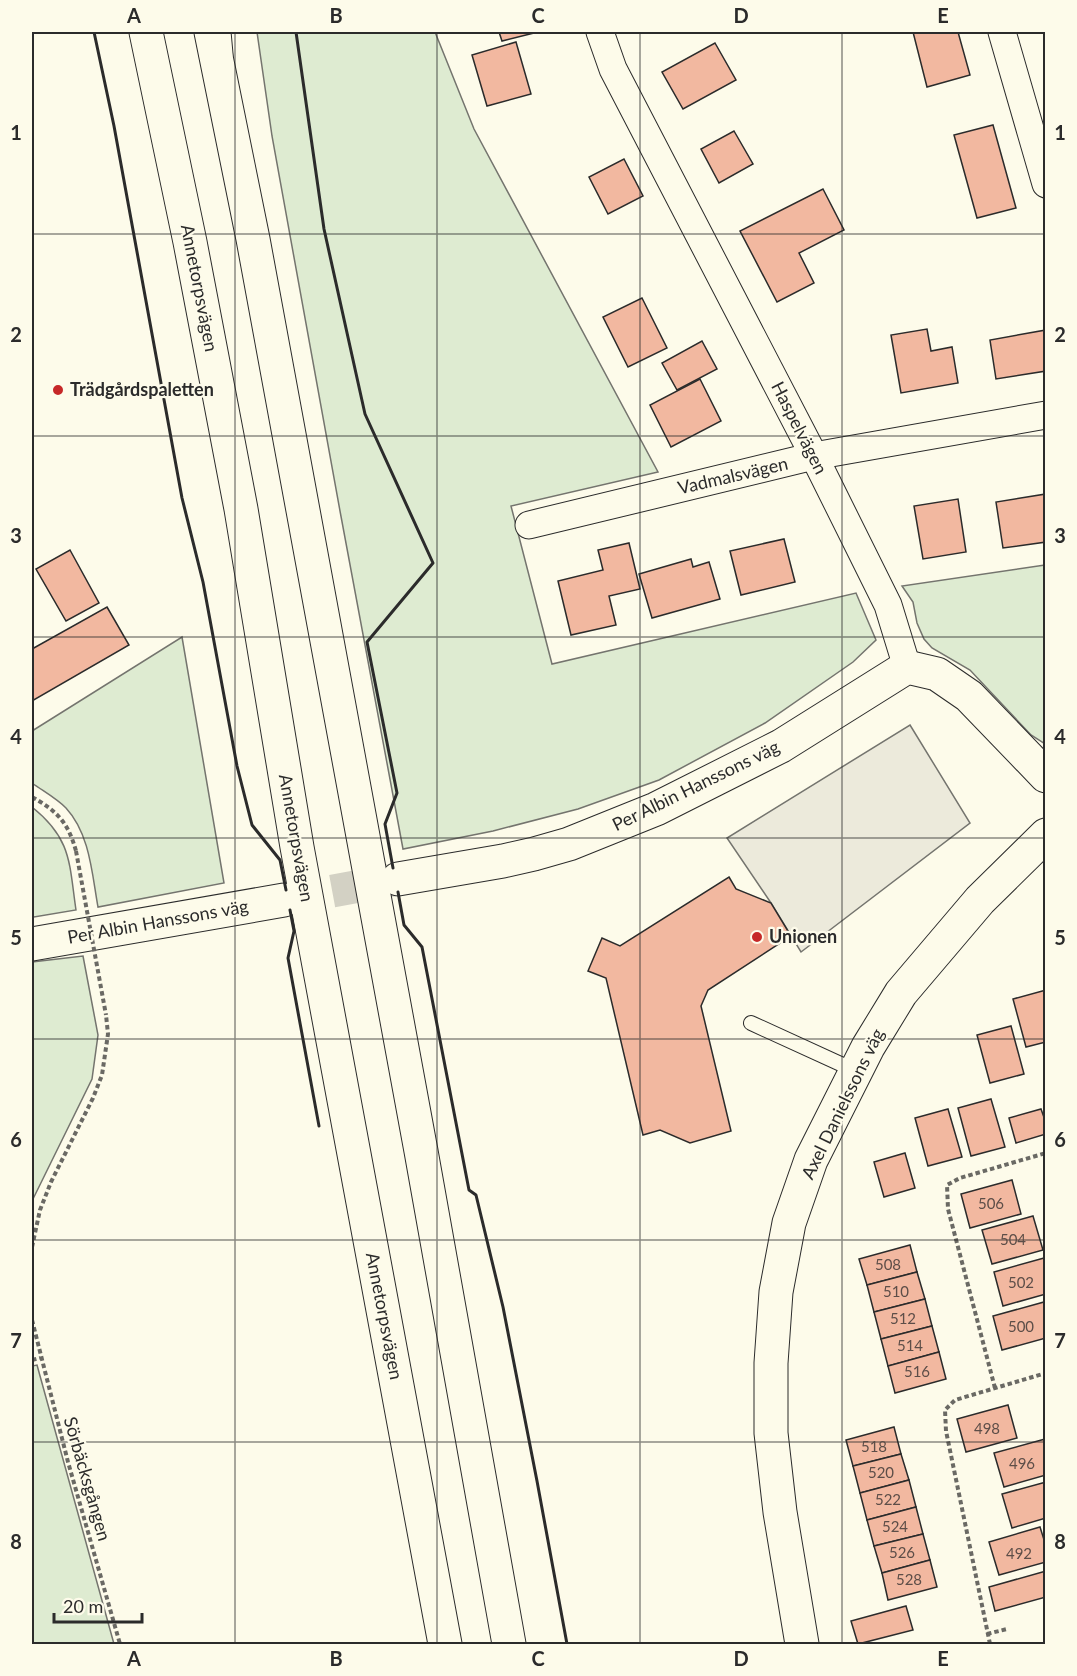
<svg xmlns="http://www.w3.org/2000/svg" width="1077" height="1676" font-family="Lato,sans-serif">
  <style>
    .green { fill: #deebd1; stroke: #74746e; stroke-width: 1.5 }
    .parking { fill: #eceadb; stroke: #74746e; stroke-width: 1.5 }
    .building { fill: #f2b8a0; stroke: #2b2b2b; stroke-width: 1.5 }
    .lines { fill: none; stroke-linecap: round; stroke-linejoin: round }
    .tertiary-tunnel { stroke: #d3d1c4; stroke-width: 33; stroke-dasharray: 33 16; stroke-linecap: butt }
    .service-casing { stroke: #2b2b2b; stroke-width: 16 }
    .minor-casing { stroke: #2b2b2b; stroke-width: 29 }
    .tertiary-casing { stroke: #2b2b2b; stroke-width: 35 }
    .primary-casing { stroke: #2b2b2b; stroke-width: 35 }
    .motorway-casing { stroke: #2b2b2b; stroke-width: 35 }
    .path { stroke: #6a6964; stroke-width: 4; stroke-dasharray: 4.5 3; stroke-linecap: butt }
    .service { stroke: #fdfbea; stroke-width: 14 }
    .minor { stroke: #fdfbea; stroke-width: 27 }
    .tertiary { stroke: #fdfbea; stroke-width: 33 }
    .primary { stroke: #fdfbea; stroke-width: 33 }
    .motorway { stroke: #fdfbea; stroke-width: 33 }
    .path-bridge { stroke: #6a6964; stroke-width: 4; stroke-dasharray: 4.5 3; stroke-linecap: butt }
    .wall { stroke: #2b2b2b; stroke-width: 3 }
    .grid { fill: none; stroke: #2b2b2b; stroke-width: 1.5; stroke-opacity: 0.55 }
    .poi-dot { fill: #c62828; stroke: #fdfbea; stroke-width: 2 }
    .labels { text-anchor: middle; stroke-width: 4.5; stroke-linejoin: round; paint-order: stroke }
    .number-label { font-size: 15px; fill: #5d4e48 }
    .street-label { font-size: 18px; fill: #2b2b2b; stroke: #fdfbea }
    .poi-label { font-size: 18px; font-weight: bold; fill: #2b2b2b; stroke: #fdfbea; text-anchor: start }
    .neatline { fill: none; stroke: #2b2b2b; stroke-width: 2 }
    .grid-label { font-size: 20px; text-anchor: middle; font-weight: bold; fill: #2b2b2b }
  </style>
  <rect width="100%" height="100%" fill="#fdfbea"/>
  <!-- green -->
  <g class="green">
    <polygon points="257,32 435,32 474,129 658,472 511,506 552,664 856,593 876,640 853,662 765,723 659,780 578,809 493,831 403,849 340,511 272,136"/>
    <polygon points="1045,565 1046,565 1045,744 1031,735 970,670 932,648 924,639 917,623 913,602 902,586"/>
    <path d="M 182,637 L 224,883 L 98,907 C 92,874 90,834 66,808 C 56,798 43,791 32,783 L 32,731 Z"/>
    <path d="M 32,807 C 72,839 69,863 76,910 L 34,917 L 32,915 Z"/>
    <polygon points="83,956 98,1035 92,1079 32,1201 32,962"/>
    <polygon points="37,1365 114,1644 32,1644 32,1366"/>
  </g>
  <!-- parking -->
  <polygon class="parking" points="910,725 970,823 801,952 771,903 727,838"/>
  <!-- building -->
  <g class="building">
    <polygon points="499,32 538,32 502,41"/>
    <polygon points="913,32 958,32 970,75 927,87"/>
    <polygon points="516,42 531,94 487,106 472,55"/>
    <polygon points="715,43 736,80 683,109 662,72"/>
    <polygon points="993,125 1016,208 977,218 954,135"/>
    <polygon points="734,131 753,164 719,183 701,149"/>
    <polygon points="624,159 643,196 608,214 589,177"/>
    <polygon points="823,189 844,230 799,253 814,283 777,302 740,231"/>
    <polygon points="642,298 667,348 628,367 603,317"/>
    <polygon points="927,329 931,351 952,347 958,383 901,393 891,335"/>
    <polygon points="1046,330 1046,371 996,379 990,340"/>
    <polygon points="702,341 717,369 677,390 662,363"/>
    <polygon points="700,379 721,421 671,447 650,405"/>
    <polygon points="1046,494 1046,542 1003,548 996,502"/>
    <polygon points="958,499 966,552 923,559 914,506"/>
    <polygon points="784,539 795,582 741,595 730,551"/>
    <polygon points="629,543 640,589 609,596 616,625 571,635 558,581 603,570 598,550"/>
    <polygon points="70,550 99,603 66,621 36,569"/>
    <polygon points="691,559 693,567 709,562 720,599 652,618 639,574"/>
    <polygon points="107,607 129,645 32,701 32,649"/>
    <polygon points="729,877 736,889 771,903 791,936 708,990 701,1006 731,1131 690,1143 660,1130 643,1135 606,978 588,971 602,938 620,946"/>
    <polygon points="1046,990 1046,1042 1026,1047 1013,999"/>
    <polygon points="1011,1026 1024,1074 990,1083 977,1035"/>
    <polygon points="991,1099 1005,1147 971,1156 958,1108"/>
    <polygon points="948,1109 962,1157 928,1166 915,1118"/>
    <polygon points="1041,1109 1046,1123 1046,1134 1016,1143 1009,1118"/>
    <polygon points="905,1153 915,1188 884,1197 874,1162"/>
    <polygon points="1012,1180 1021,1214 970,1228 961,1194"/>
    <polygon points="1033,1216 1043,1250 992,1264 982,1230"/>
    <polygon points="910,1245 917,1272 867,1285 859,1259"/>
    <polygon points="1044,1258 1046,1294 1003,1306 994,1272"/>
    <polygon points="917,1272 925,1299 874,1312 867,1285"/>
    <polygon points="925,1299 932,1326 881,1339 874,1312"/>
    <polygon points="1044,1302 1046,1309 1046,1338 1002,1350 993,1316"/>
    <polygon points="932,1326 939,1352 888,1366 881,1339"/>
    <polygon points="939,1352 946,1379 895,1393 888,1366"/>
    <polygon points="1008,1405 1017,1438 966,1452 957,1419"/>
    <polygon points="894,1427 901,1454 853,1466 846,1440"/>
    <polygon points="1045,1439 1046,1475 1004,1487 994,1453"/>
    <polygon points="901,1454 909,1480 860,1493 853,1466"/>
    <polygon points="909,1480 916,1507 867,1520 860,1493"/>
    <polygon points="1046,1482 1046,1518 1012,1528 1002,1494"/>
    <polygon points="916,1507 923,1534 874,1546 867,1520"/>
    <polygon points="1040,1527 1046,1546 1046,1562 999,1575 989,1542"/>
    <polygon points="923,1534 930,1560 882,1573 874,1546"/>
    <polygon points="930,1560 937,1587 888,1600 882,1573"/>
    <polygon points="1046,1571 1046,1597 995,1611 989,1587"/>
    <polygon points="906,1606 913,1630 858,1644 851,1621"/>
  </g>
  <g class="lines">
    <!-- tertiary-tunnel -->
    <polyline class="tertiary-tunnel" points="284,900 398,879"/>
    <!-- service casing -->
    <g class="service-casing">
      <polyline id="service" points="751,1023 856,1071"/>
    </g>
    <!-- minor casing -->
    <g class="minor-casing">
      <g id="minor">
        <polyline points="600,32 613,69 814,456 888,605 907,667"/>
        <polyline points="1002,32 1046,184"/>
        <polyline points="529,525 814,456 1046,415"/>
      </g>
    </g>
    <!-- tertiary casing -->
    <g class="tertiary-casing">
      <g id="tertiary">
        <polyline points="398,879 503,861 534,854 569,844 656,809 781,746 907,667 937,674 969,696 1046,776"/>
        <polyline points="32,944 284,900"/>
        <polyline points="802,1644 780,1512 771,1433 771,1363 776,1292 789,1223 811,1160 868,1047 901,993 980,900 1046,835"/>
      </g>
    </g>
    <!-- primary casing -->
    <g class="primary-casing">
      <g id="primary">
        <polyline points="146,32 190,242 241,509 297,847 445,1644"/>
        <polyline points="211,32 253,239 421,1151 509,1644"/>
      </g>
    </g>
    <!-- motorway casing -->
    <g class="motorway-casing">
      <polyline id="motorway" points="214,32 216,54"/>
    </g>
    <!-- path -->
    <g class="path">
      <path d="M 32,797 C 57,811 68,822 76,851"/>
      <polyline points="1046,1086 1046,1090"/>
      <polyline points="32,1247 40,1210 51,1182 93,1098 102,1075 108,1034 106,1015"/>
      <polyline points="32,1320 68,1462 120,1644"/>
      <polyline points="32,1360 40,1358"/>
      <polyline points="995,1388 948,1209 947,1185 960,1178 1046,1153"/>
      <polyline points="987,1634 1007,1629"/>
      <polyline points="990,1644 946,1431 945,1410 955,1400 1046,1373"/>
    </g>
    <!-- service -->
    <use href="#service" class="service"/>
    <!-- minor -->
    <use href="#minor" class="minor"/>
    <!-- tertiary -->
    <use href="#tertiary" class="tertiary"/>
    <!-- primary -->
    <use href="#primary" class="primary"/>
    <!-- motorway -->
    <use href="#motorway" class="motorway"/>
    <!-- path-bridge -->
    <polyline class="path-bridge" points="76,851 106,1015"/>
    <!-- wall -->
    <g class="wall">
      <polyline points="94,32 114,126 182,498 203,582 237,766 252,825 280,860 286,890"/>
      <polyline points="296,32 324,229 365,414 433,563 367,642 397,793 385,824 393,868"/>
      <polyline points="398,892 404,925 422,947 469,1190 476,1195 503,1307 537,1481 567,1644"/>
      <polyline points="290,910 294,931 288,958 319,1126"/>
    </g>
  </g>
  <!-- grid -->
  <path class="grid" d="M 235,32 L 235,1644M 437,32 L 437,1644M 640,32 L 640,1644M 842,32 L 842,1644M 32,234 L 1046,234M 32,436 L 1046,436M 32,637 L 1046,637M 32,838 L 1046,838M 32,1039 L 1046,1039M 32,1240 L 1046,1240M 32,1442 L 1046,1442"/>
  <!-- markers -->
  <g class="poi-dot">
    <circle cx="58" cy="390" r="6"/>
    <circle cx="757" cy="937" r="6"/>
  </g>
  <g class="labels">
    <!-- number labels -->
    <g class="number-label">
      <text x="991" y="1209">506</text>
      <text x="1013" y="1245">504</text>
      <text x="888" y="1270">508</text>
      <text x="1021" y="1288">502</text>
      <text x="896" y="1297">510</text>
      <text x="903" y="1324">512</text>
      <text x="1021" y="1332">500</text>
      <text x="910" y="1351">514</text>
      <text x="917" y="1377">516</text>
      <text x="987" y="1434">498</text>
      <text x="874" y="1452">518</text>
      <text x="1022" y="1469">496</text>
      <text x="881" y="1478">520</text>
      <text x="888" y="1505">522</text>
      <text x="895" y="1532">524</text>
      <text x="902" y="1558">526</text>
      <text x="1019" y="1559">492</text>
      <text x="909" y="1585">528</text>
    </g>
    <!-- street labels -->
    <g class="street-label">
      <text transform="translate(199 288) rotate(79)" y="6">Annetorpsvägen</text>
      <text transform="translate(799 428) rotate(63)" y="6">Haspelvägen</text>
      <text transform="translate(733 476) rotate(-13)" y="6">Vadmalsvägen</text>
      <text transform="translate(696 786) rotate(-26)" y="6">Per Albin Hanssons väg</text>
      <text transform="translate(296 838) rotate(80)" y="6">Annetorpsvägen</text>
      <text transform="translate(158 922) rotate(-10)" y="6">Per Albin Hanssons väg</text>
      <text transform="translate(843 1104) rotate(-64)" y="6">Axel Danielssons väg</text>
      <text transform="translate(384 1316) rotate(79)" y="6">Annetorpsvägen</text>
      <text transform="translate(87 1479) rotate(74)" y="6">Sörbäcksgången</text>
    </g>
    <!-- poi labels -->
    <g class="poi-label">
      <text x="70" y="396">Trädgårdspaletten</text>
      <text x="769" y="943">Unionen</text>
    </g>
  </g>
  <!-- border -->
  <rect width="1077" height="1676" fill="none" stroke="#fdfbea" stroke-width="66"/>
  <!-- scale -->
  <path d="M54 1613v9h88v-9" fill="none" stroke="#2b2b2b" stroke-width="3"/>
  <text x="63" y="1613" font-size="18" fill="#2b2b2b" stroke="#fdfbea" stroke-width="4.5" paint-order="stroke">20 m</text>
  <rect x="33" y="33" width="1011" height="1610" class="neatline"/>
  <g class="grid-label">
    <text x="134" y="23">A</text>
    <text x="336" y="23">B</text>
    <text x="538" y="23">C</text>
    <text x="741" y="23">D</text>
    <text x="943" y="23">E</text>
    <text x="16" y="140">1</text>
    <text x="1060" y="140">1</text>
    <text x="16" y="342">2</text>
    <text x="1060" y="342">2</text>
    <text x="16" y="543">3</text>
    <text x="1060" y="543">3</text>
    <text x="16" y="744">4</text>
    <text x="1060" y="744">4</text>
    <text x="16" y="945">5</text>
    <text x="1060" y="945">5</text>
    <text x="16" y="1147">6</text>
    <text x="1060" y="1147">6</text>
    <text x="16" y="1348">7</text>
    <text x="1060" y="1348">7</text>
    <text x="16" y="1549">8</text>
    <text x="1060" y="1549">8</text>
    <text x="134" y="1666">A</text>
    <text x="336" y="1666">B</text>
    <text x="538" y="1666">C</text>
    <text x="741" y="1666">D</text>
    <text x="943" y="1666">E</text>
  </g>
</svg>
